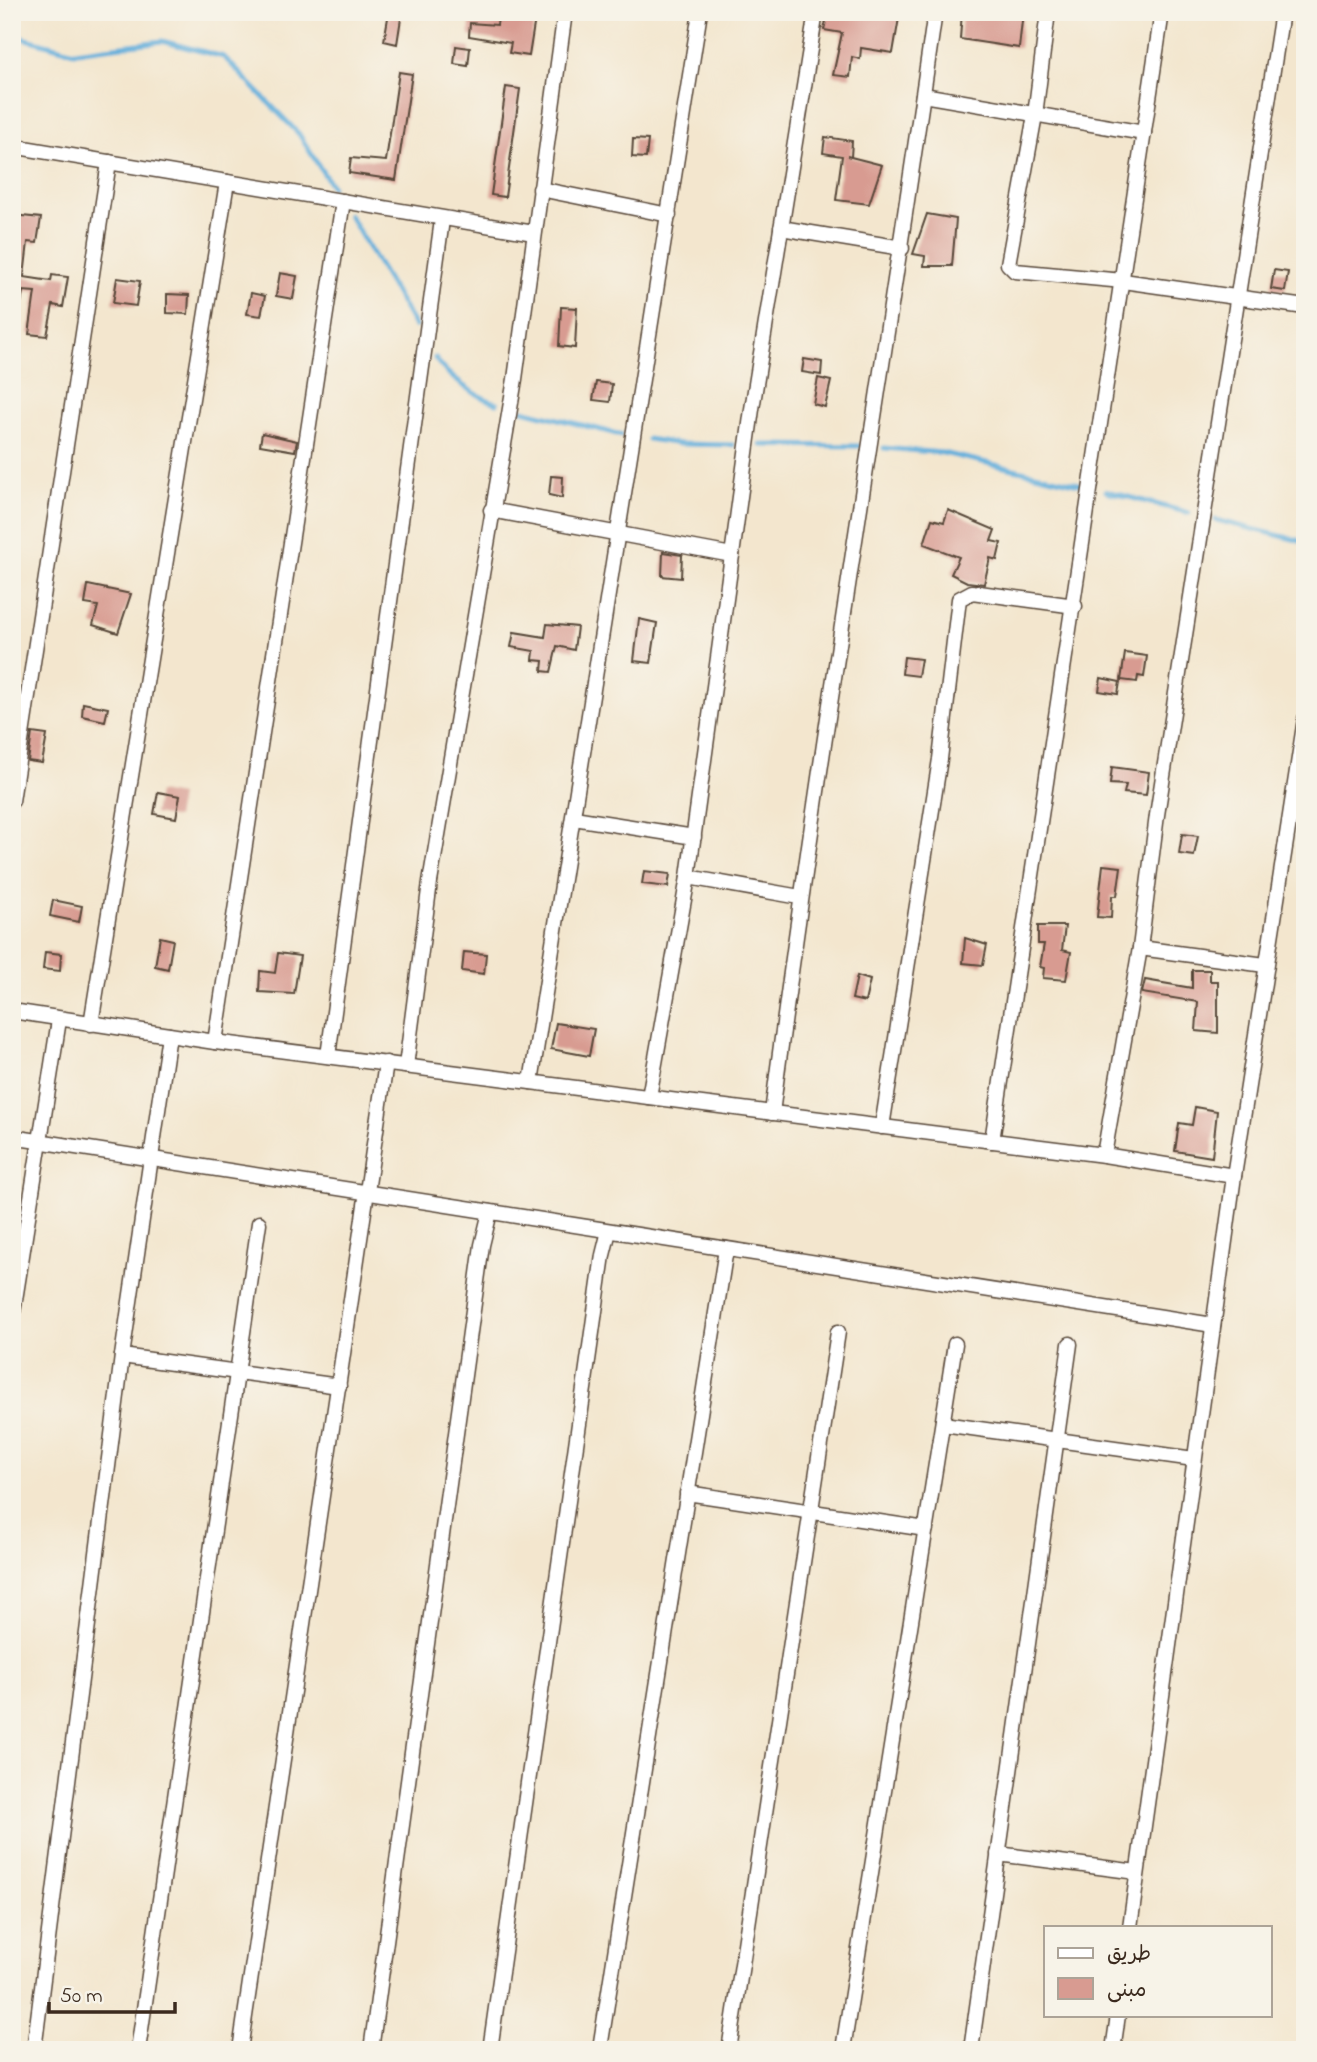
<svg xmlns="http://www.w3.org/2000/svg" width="1317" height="2062" font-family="'Indie Flower','Playpen Sans Arabic',sans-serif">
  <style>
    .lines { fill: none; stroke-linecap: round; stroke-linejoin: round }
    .stream { stroke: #63afdb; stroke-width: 5 }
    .building { fill: #d89b91 }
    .minor-casing { stroke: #574638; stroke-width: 17 }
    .minor { stroke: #fff; stroke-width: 14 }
  </style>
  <rect width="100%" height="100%" fill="#f7f3e8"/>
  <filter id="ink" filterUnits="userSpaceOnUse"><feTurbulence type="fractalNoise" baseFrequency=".0143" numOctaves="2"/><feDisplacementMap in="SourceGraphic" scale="14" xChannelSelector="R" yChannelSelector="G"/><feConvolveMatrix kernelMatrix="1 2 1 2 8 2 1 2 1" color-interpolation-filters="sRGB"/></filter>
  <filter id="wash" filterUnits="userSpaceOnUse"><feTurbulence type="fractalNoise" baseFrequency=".00686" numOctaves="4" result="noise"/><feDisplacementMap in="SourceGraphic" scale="28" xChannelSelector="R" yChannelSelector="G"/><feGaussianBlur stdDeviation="1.57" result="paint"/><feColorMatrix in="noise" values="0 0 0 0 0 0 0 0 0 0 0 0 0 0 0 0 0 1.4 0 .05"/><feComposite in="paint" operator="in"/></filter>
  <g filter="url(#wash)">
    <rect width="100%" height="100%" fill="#f3e6ce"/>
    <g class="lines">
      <!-- stream -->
      <g class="stream">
        <polyline points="23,38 74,52 162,41 224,57 299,134 332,187"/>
        <polyline points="349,215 415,326"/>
        <path d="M 435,358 C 447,376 475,397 497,403"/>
        <polyline points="523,410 621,435"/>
        <polyline points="648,439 680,444 733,445"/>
        <polyline points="761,445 859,446"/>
        <polyline points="884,448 943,453 1079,484"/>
        <polyline points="1106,491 1189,513"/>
        <polyline points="1216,520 1305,542"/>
      </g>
    </g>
    <g id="blocks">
      <!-- building -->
      <g class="building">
        <polygon points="389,12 402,12 397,44 384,41"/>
        <polygon points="514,12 536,12 529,56 509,53 511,43 469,36 470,23 497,25 498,17 513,20"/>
        <polygon points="828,12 900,12 893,53 861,48 860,59 852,57 850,77 833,75 842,33 824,30"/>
        <polygon points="962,12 1023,12 1019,48 960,39"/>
        <polygon points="456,46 470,48 468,66 454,64"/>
        <polygon points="399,72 412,74 396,180 349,173 351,158 386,161"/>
        <polygon points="506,87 520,89 505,197 491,195"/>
        <polygon points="825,137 852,141 851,157 847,156 882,165 869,204 836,200 842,156 823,153"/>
        <polygon points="633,139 648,140 646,158 632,157"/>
        <polygon points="927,214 956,219 952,266 924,266 925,256 913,254"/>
        <polygon points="12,215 41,218 37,243 28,242 24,277 51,281 52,275 68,277 63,307 53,305 47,336 29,334 35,292 23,291 21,303 12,303"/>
        <polygon points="1274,270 1288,272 1285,291 1271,289"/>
        <polygon points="280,273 297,276 293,299 276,296"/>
        <polygon points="117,278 140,281 136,306 113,303"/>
        <polygon points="251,293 265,296 261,316 247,314"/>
        <polygon points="167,294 189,295 188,314 167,313"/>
        <polygon points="561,307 577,308 575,348 559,346"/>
        <polygon points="804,359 822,362 821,375 802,372"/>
        <polygon points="818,378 831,381 825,407 813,404"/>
        <polygon points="596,382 612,384 610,402 593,400"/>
        <polygon points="262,433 297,441 295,451 260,445"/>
        <polygon points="551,476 563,477 562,498 549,495"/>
        <polygon points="948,510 995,530 991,541 1001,543 997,560 990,558 984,584 967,582 951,574 959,557 924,544 932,519 944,522"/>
        <polygon points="663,552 682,555 681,578 662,576"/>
        <polygon points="88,585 131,594 118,633 93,625 98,606 85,604"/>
        <polygon points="639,619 657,623 651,663 634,661"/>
        <polygon points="547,624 577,627 574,650 557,646 551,672 542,671 543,661 533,660 534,651 511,647 514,632 545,637"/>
        <polygon points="1125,653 1147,656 1144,677 1138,676 1137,682 1121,680"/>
        <polygon points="904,657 921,659 918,676 902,674"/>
        <polygon points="1101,678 1120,682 1118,694 1099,691"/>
        <polygon points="83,703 108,708 105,721 82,716"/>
        <polygon points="32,733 47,735 42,763 28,761"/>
        <polygon points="1112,767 1149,772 1146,795 1124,793 1126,785 1110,784"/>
        <polygon points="158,792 180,796 176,818 154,814"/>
        <polygon points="1182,834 1198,836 1194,856 1179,854"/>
        <polygon points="1103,865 1121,867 1117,896 1112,896 1111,918 1097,917"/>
        <polygon points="644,871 670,874 668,887 642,884"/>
        <polygon points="53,900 82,906 79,922 50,916"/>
        <polygon points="1038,926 1065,926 1062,950 1071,952 1066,980 1043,978 1044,968 1040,967 1044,944 1038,944"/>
        <polygon points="160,937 173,940 168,969 155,966"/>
        <polygon points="965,938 987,945 983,965 963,963"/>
        <polygon points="45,952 61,954 60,971 43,969"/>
        <polygon points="464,952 486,954 484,974 462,971"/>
        <polygon points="278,953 300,956 294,994 259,992 260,971 275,973"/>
        <polygon points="1192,970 1210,970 1210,981 1218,981 1218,1033 1196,1031 1198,1002 1142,993 1145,980 1192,988"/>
        <polygon points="857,976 870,980 865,1002 852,999"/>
        <polygon points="556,1023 594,1029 589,1056 551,1049"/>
        <polygon points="1195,1107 1217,1111 1212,1157 1175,1151 1179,1123 1192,1125"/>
      </g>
    </g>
  </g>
  <g filter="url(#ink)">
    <use href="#blocks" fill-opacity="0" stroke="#574638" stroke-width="2"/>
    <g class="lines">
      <!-- minor casing -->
      <g class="minor-casing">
        <g id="minor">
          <polyline points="1048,12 1035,115 1008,264 1015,271 1123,281 1305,307"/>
          <polyline points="12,19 13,12"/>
          <polyline points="923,95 1144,133"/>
          <polyline points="12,146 534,233"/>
          <polyline points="540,189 669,215"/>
          <polyline points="781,228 902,248"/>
          <polyline points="491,510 732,555"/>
          <polyline points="12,801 109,162"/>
          <polyline points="574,818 694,837"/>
          <polyline points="688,877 800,897"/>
          <polyline points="1140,948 1265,965"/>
          <polyline points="12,1011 215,1042 1104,1155 1234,1176"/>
          <polyline points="91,1024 227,182"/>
          <polyline points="215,1042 343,201"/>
          <polyline points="328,1056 442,220"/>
          <polyline points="406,1066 430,882 515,379 565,12"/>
          <polyline points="531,1082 700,12"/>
          <polyline points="649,1097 688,877 752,409 816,12"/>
          <path d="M 772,1113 C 820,745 882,379 935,12"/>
          <polyline points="882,1127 940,759 959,599 972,592 1075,606"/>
          <polyline points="12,1137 1213,1325"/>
          <polyline points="992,1141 1162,12"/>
          <polyline points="1104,1155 1140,948 1157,815 1282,12"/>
          <polyline points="12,1319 59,1020"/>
          <polyline points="122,1356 339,1386"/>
          <polyline points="943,1424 1194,1459"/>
          <polyline points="687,1493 926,1529"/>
          <polyline points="998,1854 1137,1872"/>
          <polyline points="1130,1927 1234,1176 1305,719"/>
          <polyline points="601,2042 726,1249"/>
          <polyline points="844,2043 955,1344"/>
          <polyline points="34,2050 122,1356 169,1035"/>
          <polyline points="138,2050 259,1223"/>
          <polyline points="240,2050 386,1063"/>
          <polyline points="371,2050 482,1245 490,1212"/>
          <polyline points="490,2050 603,1255 609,1231"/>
          <polyline points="729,2050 838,1332"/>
          <polyline points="971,2050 1070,1344"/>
          <polyline points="1113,2050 1118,2015"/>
        </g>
      </g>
      <!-- minor -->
      <use href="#minor" class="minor"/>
    </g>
  </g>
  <!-- margin -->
  <rect width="1317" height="2062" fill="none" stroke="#f7f3e8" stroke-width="42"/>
  <!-- legend -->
  <rect x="1044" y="1926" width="228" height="91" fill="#f7f3e8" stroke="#aca397" stroke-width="2"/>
  <rect x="1058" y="1948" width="35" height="10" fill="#ffffff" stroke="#aca397" stroke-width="2"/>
  <text x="1107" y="1960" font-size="21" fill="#3b2a1e">طريق</text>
  <rect x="1058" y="1978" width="35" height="21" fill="#d89b91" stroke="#aca397" stroke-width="2"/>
  <text x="1107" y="1996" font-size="21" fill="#3b2a1e">مبنى</text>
  <!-- scale -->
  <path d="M49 2002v10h126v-10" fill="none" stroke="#3b2a1e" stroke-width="3.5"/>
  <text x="60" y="2002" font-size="21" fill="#3b2a1e" stroke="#f7f3e8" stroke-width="5" paint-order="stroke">50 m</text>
</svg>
